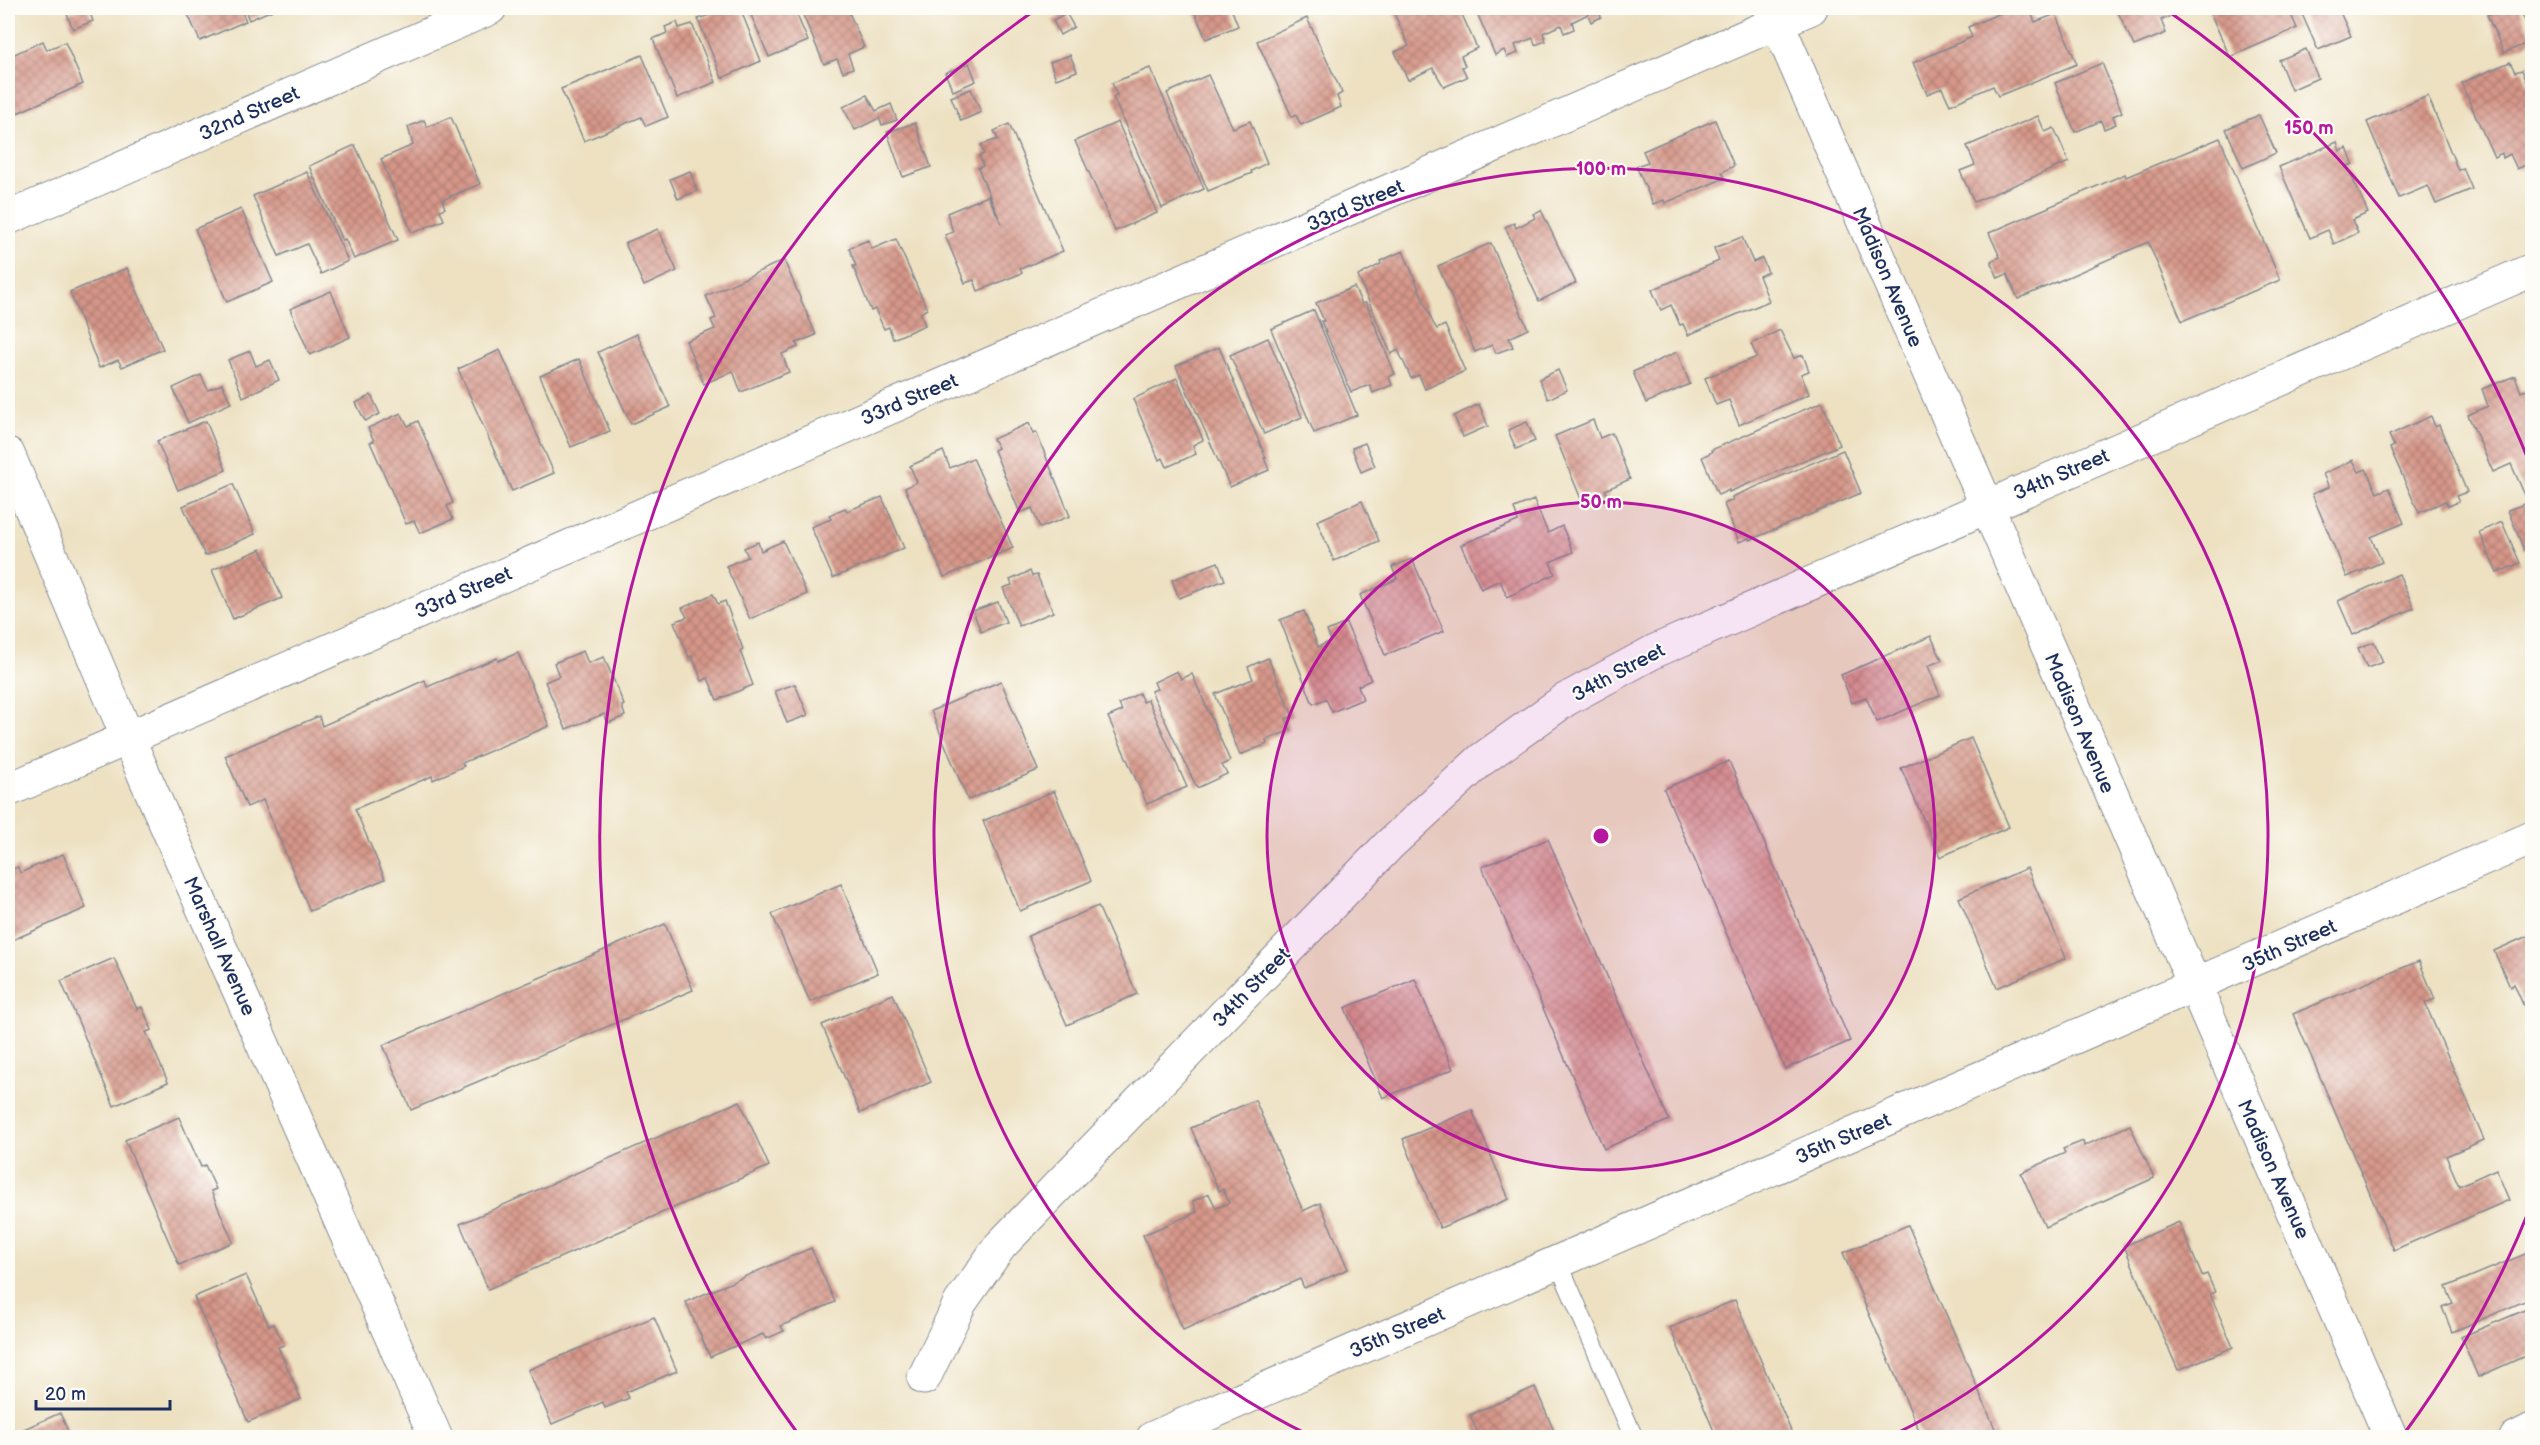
<svg xmlns="http://www.w3.org/2000/svg" width="2540" height="1445" font-family="'Balsamiq Sans',sans-serif">
  <style>
    .building { fill: url(#building-cross-hatch) }
    .lines { fill: none; stroke-linecap: round; stroke-linejoin: round }
    .lane-casing { stroke: #848890; stroke-width: 20 }
    .street-casing { stroke: #848890; stroke-width: 35 }
    .secondary-casing { stroke: #848890; stroke-width: 35 }
    .lane { stroke: #fff; stroke-width: 18 }
    .street { stroke: #fff; stroke-width: 33 }
    .secondary { stroke: #fff; stroke-width: 33 }
    .ring { fill: none; stroke: #b5179e; stroke-width: 3 }
    .labels { text-anchor: middle; stroke-width: 4.5; stroke-linejoin: round; paint-order: stroke }
    .street-label { font-size: 20px; fill: #1b2f5e; stroke: #fdfcf7 }
    .centre { fill: #b5179e; stroke: #fdfcf7; stroke-width: 3 }
    .ring-label { font-size: 18px; text-anchor: middle; font-weight: bold; fill: #b5179e; stroke: #fdfcf7; stroke-width: 4.5; stroke-linejoin: round; paint-order: stroke }
  </style>
  <defs>
    <pattern id="building-cross-hatch" width="8" height="8" patternUnits="userSpaceOnUse" patternTransform="scale(1.5)"><rect width="8" height="8" fill="#d79789"/><path d="M0 0l8 8M0 8l8-8" fill="none" stroke="#ae7c73"/></pattern>
  </defs>
  <rect width="100%" height="100%" fill="#fdfcf7"/>
  <filter id="ink" filterUnits="userSpaceOnUse"><feTurbulence type="fractalNoise" baseFrequency=".0167" numOctaves="2"/><feDisplacementMap in="SourceGraphic" scale="12" xChannelSelector="R" yChannelSelector="G"/><feConvolveMatrix kernelMatrix="1 2 1 2 8 2 1 2 1" color-interpolation-filters="sRGB"/></filter>
  <filter id="wash" filterUnits="userSpaceOnUse"><feTurbulence type="fractalNoise" baseFrequency=".008" numOctaves="4" result="noise"/><feDisplacementMap in="SourceGraphic" scale="24" xChannelSelector="R" yChannelSelector="G"/><feGaussianBlur stdDeviation="1.35" result="paint"/><feColorMatrix in="noise" values="0 0 0 0 0 0 0 0 0 0 0 0 0 0 0 0 0 1.4 0 .05"/><feComposite in="paint" operator="in"/></filter>
  <g filter="url(#wash)">
    <rect width="100%" height="100%" fill="#ede1c2"/>
    <g id="blocks">
      <!-- building -->
      <g class="building">
        <polygon points="84,8 88,8 93,21 73,29 67,14"/>
        <polygon points="185,8 240,8 246,21 200,41"/>
        <polygon points="244,8 277,8 249,20"/>
        <polygon points="710,8 740,8 761,61 722,78 698,19 712,14"/>
        <polygon points="748,8 794,8 808,41 769,57"/>
        <polygon points="800,8 847,8 864,47 848,54 853,68 843,72 837,59 824,64"/>
        <polygon points="1193,8 1231,8 1238,26 1206,39"/>
        <polygon points="1402,8 1459,8 1477,48 1461,56 1465,66 1462,67 1467,77 1444,87 1433,68 1408,80 1395,52 1409,46 1393,11"/>
        <polygon points="1475,8 1603,8 1599,10 1601,17 1591,22 1588,14 1572,22 1574,29 1564,33 1561,25 1543,33 1546,41 1535,45 1533,38 1515,45 1518,53 1507,57 1504,50 1495,55"/>
        <polygon points="2012,8 2029,8 2035,22 2056,14 2077,64 1998,96 1993,86 1950,105 1942,88 1927,94 1913,63 1972,37 1968,27"/>
        <polygon points="2116,8 2181,8 2183,11 2161,20 2166,33 2134,46"/>
        <polygon points="2208,8 2288,8 2297,28 2230,57"/>
        <polygon points="2310,8 2338,8 2351,36 2318,50 2301,12"/>
        <polygon points="2503,8 2519,8 2532,36 2532,41 2504,53 2487,15"/>
        <polygon points="1066,13 1074,27 1060,35 1053,20"/>
        <polygon points="1307,18 1342,93 1337,96 1341,107 1301,125 1296,115 1292,117 1257,41"/>
        <polygon points="677,22 679,28 692,24 716,82 677,98 653,39 667,33 665,27"/>
        <polygon points="43,41 47,50 65,42 83,84 8,117 8,57"/>
        <polygon points="2306,49 2318,78 2291,90 2279,60"/>
        <polygon points="642,55 668,117 646,126 641,117 584,141 561,89"/>
        <polygon points="1070,55 1077,71 1056,79 1050,62"/>
        <polygon points="2510,62 2515,72 2522,70 2528,85 2532,85 2532,162 2517,169 2510,154 2503,158 2502,153 2494,157 2461,83"/>
        <polygon points="969,63 976,81 953,91 945,73"/>
        <polygon points="2102,63 2122,112 2113,116 2116,124 2104,129 2101,121 2075,132 2055,83"/>
        <polygon points="1150,68 1204,189 1162,208 1113,97 1117,95 1112,83"/>
        <polygon points="1208,75 1233,128 1250,121 1267,163 1251,171 1252,173 1208,191 1167,93"/>
        <polygon points="971,89 981,112 961,121 951,97"/>
        <polygon points="867,95 876,111 891,104 897,120 882,125 879,118 855,130 843,107"/>
        <polygon points="2428,96 2458,170 2463,168 2472,189 2436,204 2428,186 2399,198 2367,122"/>
        <polygon points="2259,115 2276,153 2243,168 2226,129"/>
        <polygon points="2038,116 2045,132 2054,128 2069,162 1974,202 1960,171 1975,165 1967,146"/>
        <polygon points="451,117 480,184 442,200 445,208 440,210 444,220 412,233 381,159 413,145 408,127 424,120 427,127"/>
        <polygon points="1715,120 1734,166 1722,172 1725,178 1665,203 1664,200 1653,204 1636,166 1648,162 1643,151"/>
        <polygon points="1118,122 1157,213 1115,231 1075,141"/>
        <polygon points="915,123 931,167 903,177 887,132"/>
        <polygon points="1009,124 1063,251 1020,269 1022,273 978,291 974,280 965,283 945,235 953,232 947,213 988,196 1001,223 978,168 983,166 979,156 984,154 981,145 998,139 994,131"/>
        <polygon points="2220,138 2280,280 2182,321 2148,242 2018,299 2007,274 1998,278 1991,261 2000,257 1989,233 2125,174 2126,177"/>
        <polygon points="2337,142 2340,151 2347,148 2353,164 2347,166 2368,213 2352,220 2358,233 2334,244 2328,230 2310,238 2279,167"/>
        <polygon points="355,145 398,240 354,259 345,239 342,240 309,166"/>
        <polygon points="690,171 697,191 678,199 670,179"/>
        <polygon points="307,172 348,261 321,274 307,244 279,256 253,196"/>
        <polygon points="241,209 273,282 227,302 195,229"/>
        <polygon points="1541,210 1576,283 1539,301 1505,227 1514,223 1516,228 1535,218 1533,214"/>
        <polygon points="658,229 677,271 644,286 625,243"/>
        <polygon points="1742,237 1753,262 1762,258 1768,272 1759,276 1769,301 1688,335 1683,324 1680,325 1671,305 1661,310 1652,290 1719,261 1714,248"/>
        <polygon points="896,239 927,309 921,313 925,325 893,339 889,327 884,329 875,309 871,311 853,266 856,266 849,248 868,240 872,249"/>
        <polygon points="1491,243 1528,329 1509,338 1513,347 1496,353 1492,345 1475,352 1438,266"/>
        <polygon points="1403,251 1433,323 1437,329 1445,325 1465,371 1425,389 1419,375 1411,378 1398,350 1391,354 1358,276 1381,264 1380,261"/>
        <polygon points="784,260 816,335 796,343 798,347 782,354 789,372 741,392 733,371 704,384 686,341 715,329 711,320 716,318 706,296"/>
        <polygon points="127,268 163,349 122,367 118,360 99,368 70,292"/>
        <polygon points="1354,287 1362,304 1366,303 1395,374 1389,377 1392,385 1373,393 1370,385 1351,392 1321,321 1324,321 1316,303"/>
        <polygon points="331,291 350,337 310,355 290,309"/>
        <polygon points="1314,310 1357,415 1314,433 1271,329"/>
        <polygon points="1780,330 1794,358 1803,355 1809,371 1801,374 1809,394 1739,425 1729,400 1716,405 1705,378 1757,357 1751,344"/>
        <polygon points="637,334 670,407 631,424 598,352"/>
        <polygon points="1268,338 1302,417 1264,434 1230,355"/>
        <polygon points="1219,347 1266,458 1264,458 1269,470 1230,487 1176,366"/>
        <polygon points="500,350 554,473 512,491 458,369"/>
        <polygon points="250,351 256,366 270,360 279,380 243,397 228,360"/>
        <polygon points="1677,352 1690,384 1646,403 1633,372"/>
        <polygon points="579,359 610,431 571,447 540,376"/>
        <polygon points="1558,370 1567,390 1548,399 1539,379"/>
        <polygon points="201,375 208,390 222,384 231,403 188,423 173,388"/>
        <polygon points="2515,376 2521,392 2532,386 2532,500 2528,502 2511,464 2493,472 2468,415 2488,406 2482,389"/>
        <polygon points="1177,378 1203,440 1193,445 1196,454 1167,467 1163,458 1159,460 1133,399"/>
        <polygon points="371,395 380,414 365,421 356,403"/>
        <polygon points="1822,402 1840,445 1729,492 1729,490 1718,495 1702,457 1712,452 1711,450"/>
        <polygon points="1479,404 1488,426 1463,437 1454,416"/>
        <polygon points="401,413 408,426 418,421 453,503 447,506 453,519 420,533 414,521 406,524 370,442 374,441 368,428"/>
        <polygon points="2431,416 2435,427 2439,425 2467,492 2456,496 2459,502 2448,506 2445,501 2419,513 2390,448 2394,446 2389,435"/>
        <polygon points="1593,420 1600,438 1612,433 1630,479 1605,490 1609,498 1593,505 1590,495 1581,499 1555,436"/>
        <polygon points="206,421 226,470 178,490 157,441"/>
        <polygon points="1527,422 1535,441 1516,449 1508,430"/>
        <polygon points="1029,423 1033,434 1036,432 1070,516 1040,528 1032,508 1020,513 994,450 998,448 993,439"/>
        <polygon points="1365,443 1375,466 1361,472 1352,448"/>
        <polygon points="1843,450 1861,493 1750,540 1749,538 1739,542 1724,504 1733,500 1732,497"/>
        <polygon points="943,451 950,468 973,458 1013,548 944,577 905,488 917,482 910,466"/>
        <polygon points="2353,460 2359,472 2366,469 2377,493 2389,488 2404,523 2371,537 2382,562 2347,577 2312,494 2329,487 2323,474"/>
        <polygon points="233,484 255,534 205,556 183,506"/>
        <polygon points="882,497 904,548 833,578 811,527 831,519 829,515 845,508 847,511"/>
        <polygon points="1534,500 1548,533 1562,526 1573,552 1550,562 1555,574 1507,597 1500,580 1481,589 1461,545 1518,521 1514,508"/>
        <polygon points="1362,501 1379,541 1334,561 1317,521"/>
        <polygon points="2530,502 2532,508 2532,547 2524,550 2508,510"/>
        <polygon points="2502,522 2520,563 2497,573 2479,532"/>
        <polygon points="783,541 807,594 750,619 726,566 748,557 744,548 758,542 761,551"/>
        <polygon points="261,549 282,598 233,619 212,570"/>
        <polygon points="1412,559 1444,631 1385,655 1360,595 1397,579 1392,567"/>
        <polygon points="1218,562 1225,580 1179,598 1172,580"/>
        <polygon points="1030,571 1032,576 1037,575 1053,612 1019,626 1003,588 1012,585 1010,580"/>
        <polygon points="2399,574 2414,608 2353,635 2338,601"/>
        <polygon points="713,594 718,604 725,601 743,649 740,651 753,685 717,700 708,678 702,681 692,656 689,657 674,622 687,617 682,608"/>
        <polygon points="998,602 1006,622 981,632 973,611"/>
        <polygon points="1304,611 1318,647 1331,641 1327,631 1346,623 1371,680 1358,686 1363,699 1332,712 1326,699 1313,704 1280,620"/>
        <polygon points="1931,636 1942,660 1928,666 1940,695 1877,722 1866,697 1852,703 1841,675"/>
        <polygon points="2374,642 2383,662 2367,668 2358,648"/>
        <polygon points="583,651 588,663 604,657 624,705 622,706 625,716 608,723 604,714 566,729 545,682 559,676 554,663"/>
        <polygon points="518,653 549,726 462,763 464,766 433,780 432,776 355,809 385,879 310,911 263,800 247,807 225,756 319,716 322,726 425,680 427,687 497,658 498,661"/>
        <polygon points="1268,658 1293,716 1286,719 1291,730 1266,740 1267,744 1240,755 1215,694 1253,679 1248,667"/>
        <polygon points="1177,671 1181,679 1192,674 1230,761 1222,765 1227,774 1197,788 1151,691 1157,689 1154,682"/>
        <polygon points="1001,681 1038,770 968,800 931,711"/>
        <polygon points="795,684 808,715 787,723 775,691"/>
        <polygon points="1139,693 1143,702 1148,700 1187,787 1147,804 1108,717 1122,711 1119,704"/>
        <polygon points="1971,738 2009,827 1940,857 1901,768"/>
        <polygon points="1729,761 1850,1041 1785,1069 1664,789"/>
        <polygon points="1054,791 1091,881 1020,911 983,821"/>
        <polygon points="1548,839 1669,1120 1604,1149 1482,867"/>
        <polygon points="63,854 86,908 8,942 8,871 18,867 20,873"/>
        <polygon points="2027,868 2066,958 1997,988 1959,898"/>
        <polygon points="841,884 878,973 810,1002 772,914"/>
        <polygon points="1098,906 1137,994 1067,1025 1028,936"/>
        <polygon points="665,924 693,990 411,1110 383,1045"/>
        <polygon points="2532,934 2532,1025 2514,984 2510,987 2494,951"/>
        <polygon points="114,958 137,1009 142,1007 152,1030 146,1032 168,1082 114,1106 61,981"/>
        <polygon points="2419,961 2435,999 2425,1003 2484,1140 2446,1156 2459,1186 2496,1169 2509,1200 2394,1250 2293,1014"/>
        <polygon points="1415,979 1453,1069 1383,1098 1345,1008"/>
        <polygon points="893,994 931,1082 860,1113 822,1025"/>
        <polygon points="1255,1100 1303,1211 1320,1203 1348,1269 1304,1288 1300,1279 1183,1330 1143,1235 1197,1212 1193,1201 1209,1194 1216,1208 1229,1203 1223,1189 1219,1191 1191,1128"/>
        <polygon points="740,1101 769,1166 488,1289 460,1224"/>
        <polygon points="1472,1110 1509,1199 1440,1228 1403,1139"/>
        <polygon points="179,1117 201,1167 205,1165 216,1189 211,1191 233,1242 179,1265 125,1140"/>
        <polygon points="2130,1125 2154,1178 2045,1227 2021,1173 2065,1153 2063,1149 2083,1141 2084,1146"/>
        <polygon points="2179,1222 2202,1276 2207,1274 2215,1292 2210,1294 2233,1347 2178,1370 2124,1246"/>
        <polygon points="1908,1225 1999,1438 1922,1438 1843,1253"/>
        <polygon points="811,1248 835,1302 781,1326 784,1331 766,1339 763,1334 710,1357 686,1302"/>
        <polygon points="2530,1252 2532,1259 2532,1298 2452,1332 2442,1307 2453,1303 2446,1287"/>
        <polygon points="246,1275 269,1326 274,1324 284,1345 278,1347 301,1399 248,1422 194,1297"/>
        <polygon points="1735,1300 1794,1438 1717,1438 1670,1328"/>
        <polygon points="2532,1307 2532,1353 2478,1377 2461,1337"/>
        <polygon points="654,1317 677,1371 626,1392 629,1398 605,1408 603,1402 552,1424 528,1370"/>
        <polygon points="1535,1387 1557,1438 1480,1438 1470,1415"/>
        <polygon points="60,1413 71,1438 8,1438 8,1436"/>
      </g>
    </g>
  </g>
  <g filter="url(#ink)">
    <use href="#blocks" fill-opacity="0" stroke="#848890" stroke-width="1.5"/>
    <g class="lines">
      <!-- lane casing -->
      <g class="lane-casing">
        <polyline id="lane" points="1558,1262 1634,1438"/>
      </g>
      <!-- street casing -->
      <g class="street-casing">
        <g id="street">
          <polyline points="8,218 490,8"/>
          <polyline points="8,790 1811,8"/>
          <polyline points="924,1378 960,1303 1000,1246 1389,845 1481,760 1565,700 1655,651 2532,270"/>
        </g>
      </g>
      <!-- secondary casing -->
      <g class="secondary-casing">
        <g id="secondary">
          <polyline points="1771,8 2391,1438"/>
          <polyline points="8,454 128,738 436,1438"/>
          <polyline points="1153,1438 2532,838"/>
          <polyline points="2516,1438 2532,1430"/>
        </g>
      </g>
      <!-- lane -->
      <use href="#lane" class="lane"/>
      <!-- street -->
      <use href="#street" class="street"/>
      <!-- secondary -->
      <use href="#secondary" class="secondary"/>
    </g>
  </g>
  <!-- distance rings -->
  <circle cx="1601" cy="836" r="334" fill="#b5179e" fill-opacity=".12"/>
  <g class="ring">
    <circle cx="1601" cy="836" r="334"/>
    <path d="M1309 1435A667 667 0 1 1 1893 1435"/>
    <path d="M2532 1203A1001 1001 0 0 1 2406 1431M796 1431A1001 1001 0 0 1 1034 11M2168 11A1001 1001 0 0 1 2532 469"/>
  </g>
  <g class="labels">
    <!-- street labels -->
    <g class="street-label">
      <text transform="translate(249 113) rotate(-24)" y="7">32nd Street</text>
      <text transform="translate(1355 205) rotate(-23)" y="7">33rd Street</text>
      <text transform="translate(1888 277) rotate(67)" y="7">Madison Avenue</text>
      <text transform="translate(909 399) rotate(-23)" y="7">33rd Street</text>
      <text transform="translate(2061 474) rotate(-23)" y="7">34th Street</text>
      <text transform="translate(463 592) rotate(-23)" y="7">33rd Street</text>
      <text transform="translate(1618 672) rotate(-28)" y="7">34th Street</text>
      <text transform="translate(2080 723) rotate(67)" y="7">Madison Avenue</text>
      <text transform="translate(2289 945) rotate(-24)" y="7">35th Street</text>
      <text transform="translate(220 946) rotate(66)" y="7">Marshall Avenue</text>
      <text transform="translate(1251 987) rotate(-46)" y="7">34th Street</text>
      <text transform="translate(1843 1138) rotate(-23)" y="7">35th Street</text>
      <text transform="translate(2274 1169) rotate(66)" y="7">Madison Avenue</text>
      <text transform="translate(1397 1332) rotate(-23)" y="7">35th Street</text>
    </g>
  </g>
  <circle cx="1601" cy="836" r="9" class="centre"/>
  <g class="ring-label">
    <text x="2309" y="134">150 m</text>
    <text x="1601" y="175">100 m</text>
    <text x="1601" y="508">50 m</text>
  </g>
  <!-- margin -->
  <rect width="2540" height="1445" fill="none" stroke="#fdfcf7" stroke-width="30"/>
  <!-- scale -->
  <path d="M36 1400v9h134v-9" fill="none" stroke="#1b2f5e" stroke-width="3"/>
  <text x="45" y="1400" font-size="18" fill="#1b2f5e" stroke="#fdfcf7" stroke-width="4.5" paint-order="stroke">20 m</text>
</svg>
